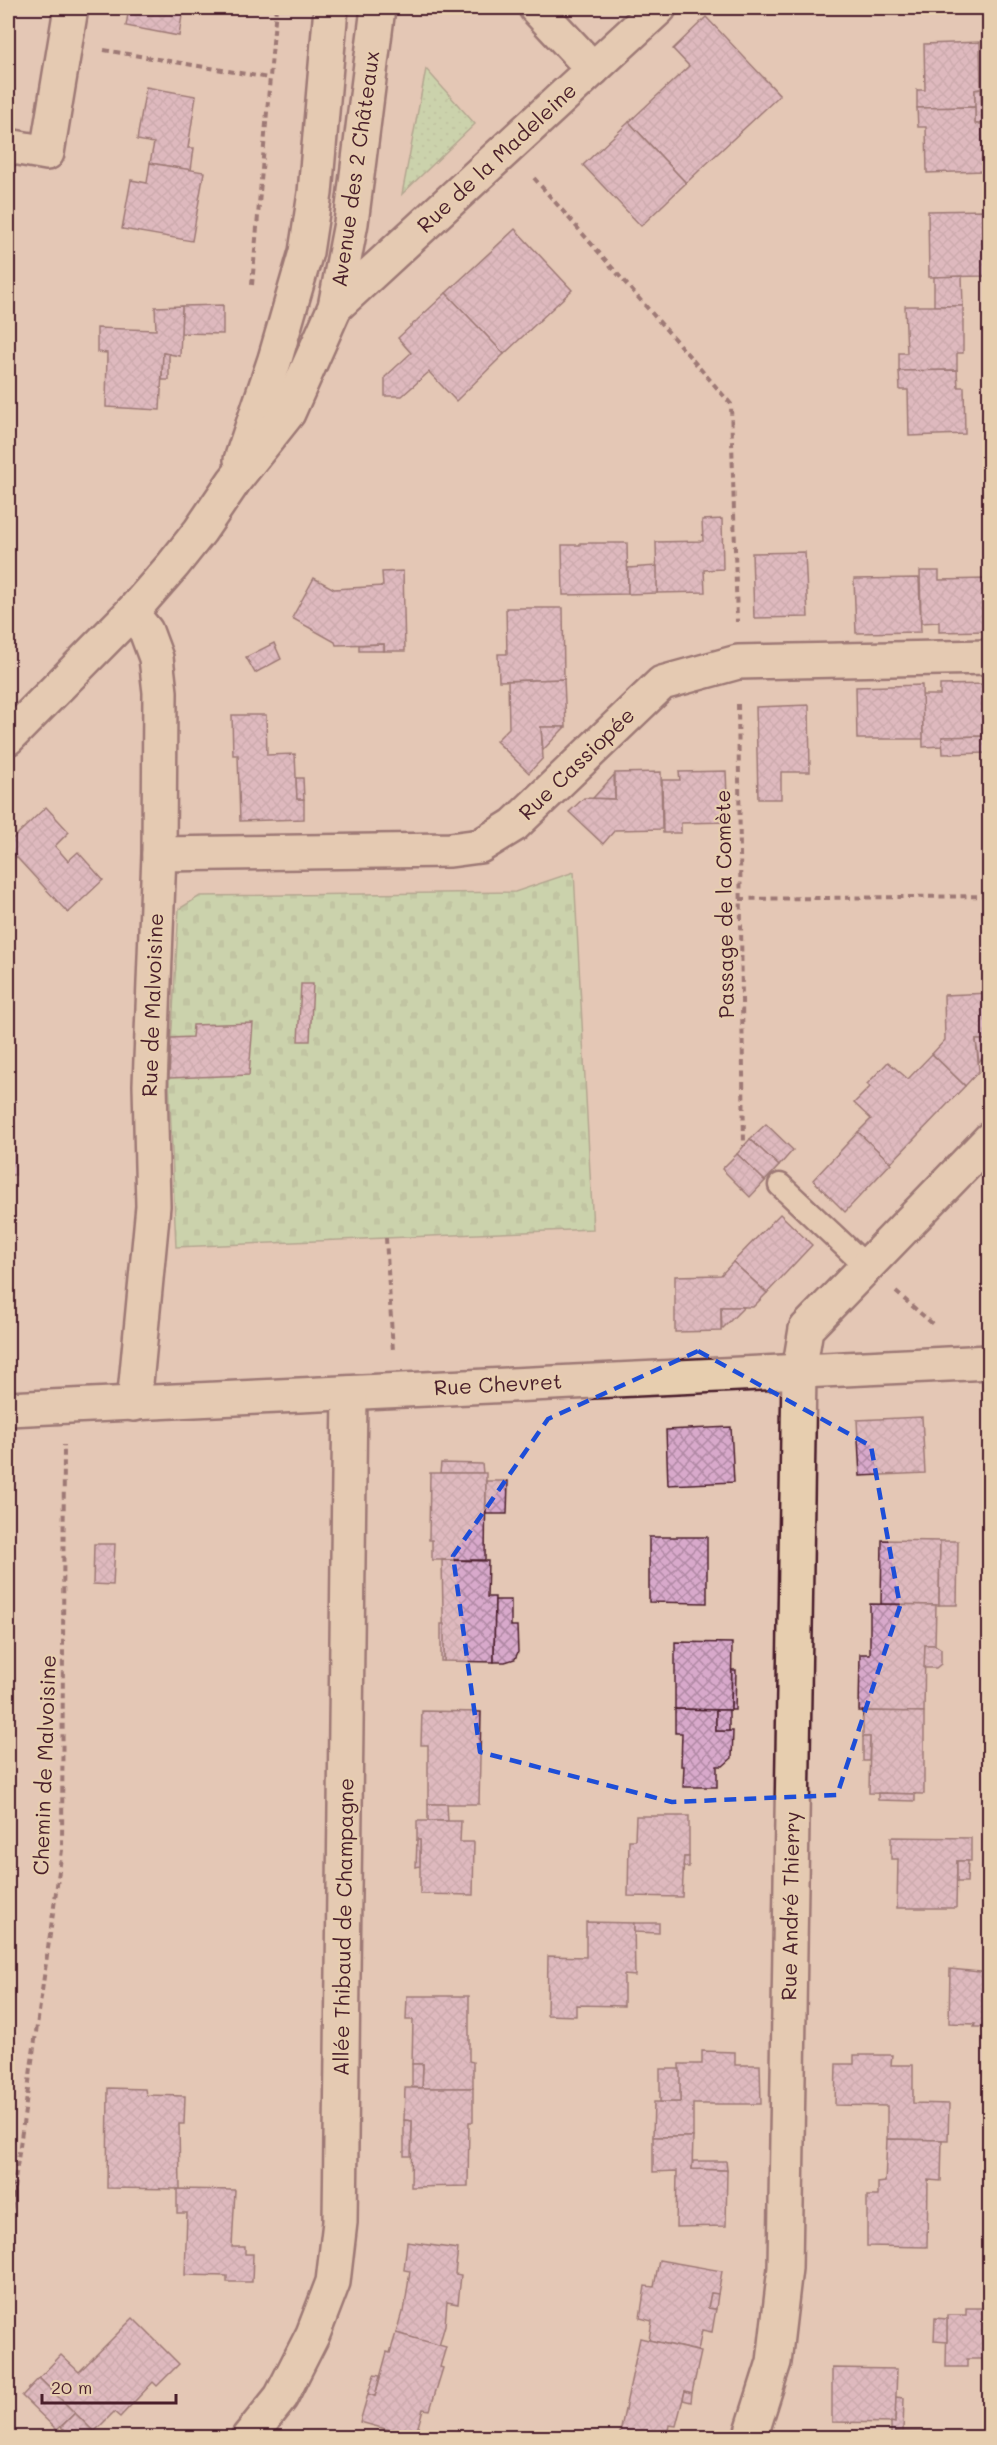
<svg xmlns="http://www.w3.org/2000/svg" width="997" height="2445" font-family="Mali,sans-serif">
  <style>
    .green { fill: url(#green-dots); stroke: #7c8066; stroke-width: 1.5 }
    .cemetery { fill: url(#cemetery-stones); stroke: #7c8066; stroke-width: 1.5 }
    .building { fill: url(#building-cross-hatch); stroke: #4a1f2b; stroke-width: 1.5 }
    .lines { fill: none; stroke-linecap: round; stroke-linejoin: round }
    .lane-casing { stroke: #4a1f2b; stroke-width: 27 }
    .street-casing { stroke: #4a1f2b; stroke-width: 38 }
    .secondary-casing { stroke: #4a1f2b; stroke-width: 38 }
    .path { stroke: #4a1f2b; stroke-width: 4; stroke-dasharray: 6 4.5; stroke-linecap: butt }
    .lane { stroke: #e7ceaf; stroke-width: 22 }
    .street { stroke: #e7ceaf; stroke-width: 33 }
    .secondary { stroke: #e7ceaf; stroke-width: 33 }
    .marked { fill: none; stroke: #1d4ed8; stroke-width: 4.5; stroke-dasharray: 12 8; stroke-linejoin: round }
    .labels { text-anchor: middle; stroke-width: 4.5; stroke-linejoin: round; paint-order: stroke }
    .street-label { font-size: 21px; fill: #4a1f2b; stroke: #e7ceaf }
  </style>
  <defs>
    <pattern id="green-dots" width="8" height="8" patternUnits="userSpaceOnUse" patternTransform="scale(1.5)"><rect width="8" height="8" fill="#aee1a2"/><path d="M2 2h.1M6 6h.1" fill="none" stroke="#97c18c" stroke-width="1.8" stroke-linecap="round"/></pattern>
    <pattern id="cemetery-stones" width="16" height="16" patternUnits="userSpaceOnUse" patternTransform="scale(1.5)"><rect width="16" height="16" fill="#aee1a2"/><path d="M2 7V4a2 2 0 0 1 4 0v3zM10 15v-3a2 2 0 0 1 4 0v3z" fill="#97c18c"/></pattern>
    <pattern id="building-cross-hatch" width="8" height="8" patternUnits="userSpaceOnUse" patternTransform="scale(1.5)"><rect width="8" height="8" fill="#d8a9cb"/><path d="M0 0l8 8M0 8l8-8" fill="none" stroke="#b189a5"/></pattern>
  </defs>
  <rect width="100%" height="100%" fill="#e4c7b5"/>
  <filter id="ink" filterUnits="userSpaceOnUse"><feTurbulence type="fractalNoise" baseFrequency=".0167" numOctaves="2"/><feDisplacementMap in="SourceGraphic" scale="12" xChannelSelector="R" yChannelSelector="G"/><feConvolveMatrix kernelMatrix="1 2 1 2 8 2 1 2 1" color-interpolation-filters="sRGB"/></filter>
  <g filter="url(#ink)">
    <!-- green -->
    <polygon class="green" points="426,69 475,124 402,194"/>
    <!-- cemetery -->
    <polygon class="cemetery" points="574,872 593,1229 176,1247 169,1078 179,909 200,896 515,892"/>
    <!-- building -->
    <g class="building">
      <polygon points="129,8 183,8 179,36 126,26"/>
      <polygon points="706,17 780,95 686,183 629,122 689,66 673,49"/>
      <polygon points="980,42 981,89 975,90 975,107 917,108 917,90 925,90 924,44"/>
      <polygon points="146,87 196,96 188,148 194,148 191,170 150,163 154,143 137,140"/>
      <polygon points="981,89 982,124 975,124 975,90"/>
      <polygon points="975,107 975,124 982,124 983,171 927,173 926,127 918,127 917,108"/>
      <polygon points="629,122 686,183 641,226 583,165"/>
      <polygon points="150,163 204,172 192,241 122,229 131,180 147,183"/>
      <polygon points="984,210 985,276 929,277 928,211"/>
      <polygon points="515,229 572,290 504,354 446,293"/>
      <polygon points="962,276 963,306 934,306 934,277"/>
      <polygon points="446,293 504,354 456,401 429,372 402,396 385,396 385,377 411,353 398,338"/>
      <polygon points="223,305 223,334 181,333 182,306"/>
      <polygon points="182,306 180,356 163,353 160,410 106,407 107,353 97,352 97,328 156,330 155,307"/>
      <polygon points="905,306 963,306 963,353 957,353 957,370 899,371 899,353 907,353"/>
      <polygon points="163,353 169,354 169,380 162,380"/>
      <polygon points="957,370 958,387 964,387 965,434 909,436 908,390 900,390 899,371"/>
      <polygon points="722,519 723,569 704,570 705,592 657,593 656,542 703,541 702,520"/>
      <polygon points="580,543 627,543 628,594 563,595 562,545 580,545"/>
      <polygon points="805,552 808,617 754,618 752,553"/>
      <polygon points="657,566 657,593 628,594 628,568"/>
      <polygon points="403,571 405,651 384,651 384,644 336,645 335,642 292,618 314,578 334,589 383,586 382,572"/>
      <polygon points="920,571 939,571 939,580 985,579 986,631 939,632 939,622 921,623"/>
      <polygon points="919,578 921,632 856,633 854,579"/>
      <polygon points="506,608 563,608 564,679 499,681 498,654 507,654"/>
      <polygon points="274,643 281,659 255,673 246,657"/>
      <polygon points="384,644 384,651 359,651 359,645"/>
      <polygon points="564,679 566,727 541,727 543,758 529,773 496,741 509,728 508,681"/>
      <polygon points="988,684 989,736 942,737 943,746 923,747 922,695 940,695 940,685"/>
      <polygon points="922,685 923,739 857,739 856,687"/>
      <polygon points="809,705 810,772 781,772 781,799 758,799 756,707"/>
      <polygon points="232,715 266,715 267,755 295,754 297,799 304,799 304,819 240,821 238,755 233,755"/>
      <polygon points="541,727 565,727 543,750"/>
      <polygon points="989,736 988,753 943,754 942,737"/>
      <polygon points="726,771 728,822 681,823 681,833 663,833 662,780 680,780 679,772"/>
      <polygon points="661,772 662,829 615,830 603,844 569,812 584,798 615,799 615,773"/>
      <polygon points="614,775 615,799 593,798"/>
      <polygon points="296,778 303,778 304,799 297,799"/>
      <polygon points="46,807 69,832 55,846 68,861 78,852 103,880 68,913 8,848 8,843"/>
      <polygon points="301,984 313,984 310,1041 298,1041"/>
      <polygon points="990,993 990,1040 976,1040 979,1071 965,1086 932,1054 945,1040 944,995"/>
      <polygon points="253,1023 249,1075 169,1078 171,1038 192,1037 193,1025"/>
      <polygon points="976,1040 990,1040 990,1051 979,1062"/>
      <polygon points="932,1054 965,1086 891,1163 858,1132 871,1119 854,1103 870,1087 867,1084 888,1062 908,1079"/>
      <polygon points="766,1124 793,1150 779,1166 750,1139"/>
      <polygon points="858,1132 891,1163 845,1212 813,1180"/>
      <polygon points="14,1136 15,1175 8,1175 8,1137"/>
      <polygon points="750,1139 779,1166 765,1181 737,1154"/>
      <polygon points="737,1154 765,1181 750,1197 722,1169"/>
      <polygon points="780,1214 812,1245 767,1293 733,1262"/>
      <polygon points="733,1262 767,1293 753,1307 721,1307 721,1331 675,1332 675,1276 721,1275"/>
      <polygon points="721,1307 744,1307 722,1329"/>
      <polygon points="922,1417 925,1473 860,1476 857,1420"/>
      <polygon points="731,1427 734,1482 668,1485 666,1430"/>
      <polygon points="441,1463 482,1464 483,1473 440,1473"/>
      <polygon points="430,1473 486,1473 485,1560 432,1560 432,1540 429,1540"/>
      <polygon points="486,1481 508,1481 507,1514 486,1514"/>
      <polygon points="649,1537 707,1537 707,1603 649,1602"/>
      <polygon points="882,1540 940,1541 939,1605 881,1604"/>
      <polygon points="940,1541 958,1541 957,1605 939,1605"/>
      <polygon points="94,1544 115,1544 113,1585 93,1584"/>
      <polygon points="442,1560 488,1561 487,1597 495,1597 494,1662 444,1661"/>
      <polygon points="495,1600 511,1600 511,1626 517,1626 518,1652 515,1659 505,1662 494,1662"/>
      <polygon points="870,1604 936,1605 935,1645 925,1645 924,1712 859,1711 860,1654 870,1654"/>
      <rect x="441" y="1624" width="3" height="37"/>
      <polygon points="675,1642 732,1643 731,1710 675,1709"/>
      <polygon points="925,1645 935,1645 941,1649 941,1664 936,1668 924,1668"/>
      <polygon points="732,1670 736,1670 735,1710 731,1710"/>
      <polygon points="675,1709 716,1710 716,1731 733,1731 732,1758 723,1766 717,1766 717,1787 683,1787 684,1766 681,1766 682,1733 675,1733"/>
      <rect x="716" y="1710" width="13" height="21"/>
      <polygon points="422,1711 481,1712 479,1804 428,1804 428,1745 421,1745"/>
      <polygon points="863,1711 924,1712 924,1794 869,1793 870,1737 863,1737"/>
      <polygon points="863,1737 870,1737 869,1761 863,1761"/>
      <polygon points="878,1793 915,1794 915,1801 878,1800"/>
      <polygon points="428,1804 447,1804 448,1821 428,1821"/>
      <polygon points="636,1816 689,1816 689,1857 684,1857 682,1897 628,1896 629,1840 635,1840"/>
      <polygon points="417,1821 461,1821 460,1842 474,1842 473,1895 420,1894 420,1840 417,1840"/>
      <polygon points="891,1837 971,1838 971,1861 957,1861 956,1908 897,1908 898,1859 891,1859"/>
      <polygon points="417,1840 420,1840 420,1866 416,1867"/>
      <polygon points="684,1857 689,1857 689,1867 683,1867"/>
      <polygon points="957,1861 968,1861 967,1882 957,1882"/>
      <polygon points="586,1922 634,1923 635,1976 624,1975 624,2006 576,2005 576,2016 547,2015 548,1956 586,1957"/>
      <polygon points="634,1923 659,1923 659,1933 634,1932"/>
      <polygon points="950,1969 990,1973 990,2027 974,2027 975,2024 949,2023"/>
      <polygon points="407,1996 469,1996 469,2061 473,2062 473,2088 422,2088 423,2064 412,2064 413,2020 406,2020"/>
      <polygon points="702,2051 735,2052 735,2065 760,2065 761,2104 693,2104 693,2137 653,2137 654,2102 680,2102 679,2064 702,2064"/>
      <polygon points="854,2055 892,2055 891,2065 913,2065 913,2103 949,2104 948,2140 887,2139 887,2106 835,2105 836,2064 854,2064"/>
      <polygon points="412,2064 423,2064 422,2088 412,2087"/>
      <rect x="660" y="2069" width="20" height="33"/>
      <polygon points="108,2088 145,2089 146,2095 185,2096 184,2124 179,2124 180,2189 107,2188"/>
      <polygon points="405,2088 473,2088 473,2122 469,2122 468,2186 411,2187 412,2121 404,2120"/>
      <polygon points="404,2120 412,2121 411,2156 404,2156"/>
      <polygon points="653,2137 693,2137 692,2169 727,2170 726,2226 676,2227 677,2171 653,2172"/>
      <polygon points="887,2139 942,2140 941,2181 928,2180 927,2247 867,2246 867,2196 878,2196 878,2183 885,2182"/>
      <polygon points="693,2161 726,2161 727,2170 692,2169"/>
      <polygon points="177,2189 235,2190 232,2247 245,2247 245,2254 253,2254 252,2282 227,2282 227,2276 185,2275 187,2213 177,2213"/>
      <polygon points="407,2242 458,2249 455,2274 461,2275 458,2304 447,2302 445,2325 439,2346 396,2333 402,2312 404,2312 410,2271 404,2270"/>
      <polygon points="659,2260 722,2271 718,2294 711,2293 708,2308 716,2309 712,2332 702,2330 698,2351 649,2340 652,2321 640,2318 645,2286 654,2287"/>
      <polygon points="711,2293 718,2294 716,2309 708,2308"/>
      <polygon points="966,2308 990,2308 990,2359 967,2359 967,2367 946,2367 947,2315 966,2315"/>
      <polygon points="133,2318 179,2364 157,2386 153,2382 120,2417 114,2412 94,2432 39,2378 61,2355 79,2372"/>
      <polygon points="935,2318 947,2319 947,2342 934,2341"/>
      <polygon points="396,2333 446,2347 440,2367 443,2368 430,2410 423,2409 415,2437 360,2422 368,2394 375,2396 387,2352 390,2353"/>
      <polygon points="640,2338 701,2352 692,2393 685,2391 676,2426 669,2425 667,2438 619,2438"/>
      <polygon points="832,2368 897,2369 895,2423 832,2422"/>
      <polygon points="374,2375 380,2376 375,2396 368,2394"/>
      <polygon points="39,2378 75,2413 57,2430 22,2396"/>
      <polygon points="685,2391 692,2393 691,2402 683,2400"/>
      <polygon points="896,2397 904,2398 903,2432 896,2431 896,2438 891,2438 891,2422 895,2423"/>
      <polygon points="75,2413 94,2432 88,2438 73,2438 61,2427"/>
      <polygon points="64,2429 73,2438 56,2438"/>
      <polygon points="896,2431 946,2432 946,2438 896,2438"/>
    </g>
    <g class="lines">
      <!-- lane casing -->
      <g class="lane-casing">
        <polyline id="lane" points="780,1185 866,1266"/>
      </g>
      <!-- street casing -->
      <g class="street-casing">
        <g id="street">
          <polyline points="536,8 593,69"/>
          <polyline points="8,146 47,153 71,8"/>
          <polyline points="335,307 659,8"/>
          <polyline points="131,613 146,631 156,658 160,692 159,854 150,1085 153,1206 134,1404"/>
          <polyline points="159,854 450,850 480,846 514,825 662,683 738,662 990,657"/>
          <polyline points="799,1371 806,1329 990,1139"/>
          <polyline points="8,1409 990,1362"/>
          <polyline points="248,2438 281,2397 313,2334 333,2282 340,2222 350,1393"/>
        </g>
      </g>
      <!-- secondary casing -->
      <g class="secondary-casing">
        <g id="secondary">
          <polyline points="241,460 275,359 306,252 315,193 331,8"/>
          <polyline points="8,738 131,613 173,565 200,531 234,481 288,413 335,307 351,223 378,8"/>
          <polyline points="750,2438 774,2362 785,2268 799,1371"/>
        </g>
      </g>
      <!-- path -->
      <g class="path">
        <polyline points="104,50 269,78"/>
        <polyline points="534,178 731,404 737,622"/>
        <polyline points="252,285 276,8"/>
        <polyline points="738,704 744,1146"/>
        <polyline points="740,899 990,896"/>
        <polyline points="386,1238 393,1351"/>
        <polyline points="896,1292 934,1325"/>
        <polyline points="8,2230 62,1850 64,1445"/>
      </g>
      <!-- lane -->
      <use href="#lane" class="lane"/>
      <!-- street -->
      <use href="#street" class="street"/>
      <!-- secondary -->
      <use href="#secondary" class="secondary"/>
    </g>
  </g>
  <!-- marked area -->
  <path d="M0 0H997V2445H0ZM 698,1351 L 871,1446 L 900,1606 L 837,1795 L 672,1802 L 480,1752 L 453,1556 L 548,1419 Z" fill="#e4c7b5" fill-opacity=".55" fill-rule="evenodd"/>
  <path class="marked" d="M 698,1351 L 871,1446 L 900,1606 L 837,1795 L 672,1802 L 480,1752 L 453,1556 L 548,1419 Z"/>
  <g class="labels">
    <!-- street labels -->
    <g class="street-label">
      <text transform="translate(497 158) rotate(-43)" y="7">Rue de la Madeleine</text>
      <text transform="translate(356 169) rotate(-82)" y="7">Avenue des 2 Châteaux</text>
      <text transform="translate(577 764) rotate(-44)" y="7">Rue Cassiopée</text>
      <text transform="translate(725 904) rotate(-91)" y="7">Passage de la Comète</text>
      <text transform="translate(153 1005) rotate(-88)" y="7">Rue de Malvoisine</text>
      <text transform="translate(498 1385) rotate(-3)" y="7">Rue Chevret</text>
      <text transform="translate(45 1765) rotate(-88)" y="7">Chemin de Malvoisine</text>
      <text transform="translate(791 1906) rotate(-89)" y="7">Rue André Thierry</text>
      <text transform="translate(344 1927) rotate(-89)" y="7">Allée Thibaud de Champagne</text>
    </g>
  </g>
  <!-- margin -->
  <rect width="997" height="2445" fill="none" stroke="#e7ceaf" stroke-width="30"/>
  <rect x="15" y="15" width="967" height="2415" fill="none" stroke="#4a1f2b" stroke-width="2" filter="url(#ink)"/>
  <!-- scale -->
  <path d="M42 2394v9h134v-9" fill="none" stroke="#4a1f2b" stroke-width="3"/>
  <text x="51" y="2394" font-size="18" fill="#4a1f2b" stroke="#e7ceaf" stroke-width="4.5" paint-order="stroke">20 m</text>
</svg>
